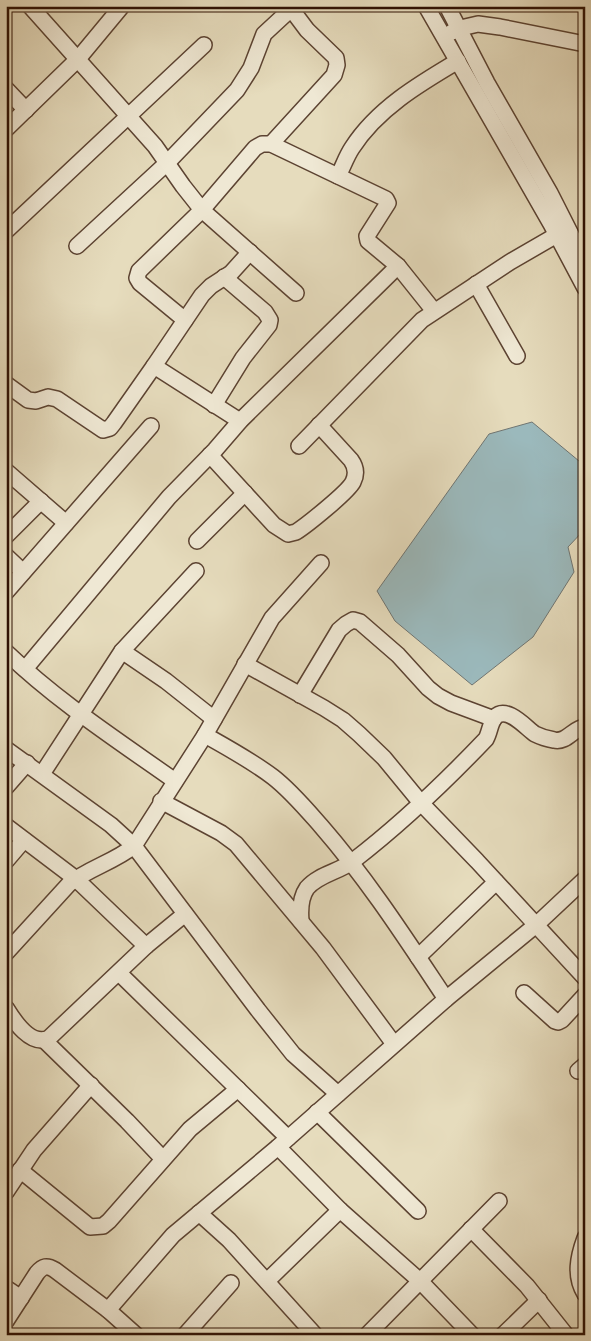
<svg xmlns="http://www.w3.org/2000/svg" width="591" height="1341" font-family="Cardo,serif">
  <style>
    .water { fill: #9bb9bc; stroke: #6f7572 }
    .lines { fill: none; stroke-linecap: round; stroke-linejoin: round }
    .minor-casing { stroke: #5c4332; stroke-width: 18 }
    .minor { stroke: #efe8d4; stroke-width: 15 }
  </style>
  <rect width="100%" height="100%" fill="#e6dcbd"/>
  <filter id="stains"><feTurbulence type="fractalNoise" baseFrequency=".004" numOctaves="4"/><feColorMatrix values="0 0 0 0 .2 0 0 0 0 .09 0 0 0 0 .02 0 0 0 .5 -.17"/></filter>
  <radialGradient id="worn" r=".72"><stop offset=".6" stop-color="#630" stop-opacity="0"/><stop offset="1" stop-color="#630" stop-opacity=".3"/></radialGradient>
  <!-- water -->
  <polygon class="water" points="532,422 585,466 585,529 568,547 574,572 533,637 472,685 395,621 377,591 489,434"/>
  <g class="lines">
    <!-- minor casing -->
    <g class="minor-casing">
      <g id="minor">
        <polyline points="30,6 155,146 183,186 202,210 296,293"/>
        <polyline points="426,6 551,224 585,288"/>
        <polyline points="447,6 487,83 550,193 585,262"/>
        <polyline points="452,32 465,27 478,24 500,27 585,44"/>
        <polyline points="6,89 26,110"/>
        <polyline points="6,129 78,59 122,6"/>
        <polyline points="271,144 334,75 337,65 336,58 307,30 289,6"/>
        <path d="M 338,176 C 343,167 346,157 352,148 C 377,109 419,84 458,61"/>
        <polyline points="6,231 204,45"/>
        <polyline points="77,246 167,163 237,90 251,68 264,34 291,9"/>
        <polyline points="476,284 517,356"/>
        <polyline points="185,320 140,283 137,278 139,271 202,210 255,148 262,144 271,144 386,199 388,203 367,236 368,241 398,266 434,311"/>
        <polyline points="6,384 28,400 36,401 48,397 57,399 103,430 110,428 114,423 154,366"/>
        <polyline points="214,405 243,358 269,325 270,320 265,312 224,277"/>
        <polyline points="240,421 154,366 202,295 211,286 231,273 250,252"/>
        <polyline points="299,446 422,320 510,262 567,229"/>
        <path d="M 210,455 L 274,525 L 288,534 L 296,532 C 307,525 348,492 353,482 C 357,474 356,467 351,460 L 319,425"/>
        <polyline points="6,471 66,523"/>
        <polyline points="6,536 41,501"/>
        <polyline points="197,541 245,493"/>
        <polyline points="6,556 23,572"/>
        <polyline points="6,592 151,426"/>
        <polyline points="122,651 166,681 214,719"/>
        <path d="M 6,652 C 57,701 117,740 175,781"/>
        <polyline points="245,664 324,708 343,720 359,734 384,758 421,803 477,861 585,978"/>
        <polyline points="25,669 169,497 215,450 240,421 398,266"/>
        <polyline points="300,695 339,630 346,624 353,620 360,622 398,655 428,688 438,696 451,703 494,719"/>
        <path d="M 205,735 C 228,748 252,761 273,777 C 291,791 306,809 321,826 C 368,880 406,939 446,999"/>
        <polyline points="6,749 111,825 134,846 258,1010 293,1054 338,1094"/>
        <polyline points="42,774 122,651 196,571"/>
        <polyline points="6,787 27,763"/>
        <polyline points="161,801 221,833 236,844 323,948 394,1044"/>
        <polyline points="6,826 76,879 146,946"/>
        <polyline points="6,861 24,840"/>
        <path d="M 301,921 C 300,910 300,898 307,888 C 319,874 339,872 353,861 C 401,824 445,782 486,739 C 490,732 490,723 495,717 C 507,705 526,728 535,734 C 541,737 548,739 554,740 C 567,743 573,728 585,727"/>
        <path d="M 6,953 L 69,884 C 89,868 114,862 134,846 L 205,735 L 272,618 L 321,563"/>
        <polyline points="418,957 496,882"/>
        <polyline points="119,973 288,1138"/>
        <polyline points="524,993 555,1021 558,1022 562,1020 585,995"/>
        <path d="M 6,1008 C 14,1021 31,1047 49,1038 L 146,946 L 185,914"/>
        <polyline points="44,1040 127,1121 163,1159"/>
        <polyline points="578,1071 585,1065"/>
        <polyline points="317,1112 418,1211"/>
        <polyline points="278,1147 340,1210 420,1281 472,1335"/>
        <polyline points="20,1170 90,1227 103,1226 109,1221 190,1129 238,1089"/>
        <polyline points="6,1192 34,1150 91,1085"/>
        <polyline points="199,1213 229,1240 315,1335"/>
        <polyline points="471,1229 527,1286 566,1335"/>
        <path d="M 585,1238 C 578,1257 574,1276 585,1294"/>
        <polyline points="267,1281 340,1210"/>
        <polyline points="6,1288 21,1298"/>
        <polyline points="108,1310 173,1235 278,1147 446,999 536,925 585,879"/>
        <path d="M 6,1321 L 37,1273 C 43,1266 47,1265 55,1270 L 108,1310 L 136,1335"/>
        <polyline points="185,1335 231,1283"/>
        <polyline points="367,1335 499,1201"/>
        <polyline points="503,1335 539,1300"/>
      </g>
    </g>
    <!-- minor -->
    <use href="#minor" class="minor"/>
  </g>
  <!-- margin -->
  <rect width="591" height="1341" fill="none" stroke="#e6dcbd" stroke-width="25"/>
  <rect x="8" y="8" width="576" height="1326" fill="none" stroke="#2e1003" stroke-width="2.5"/>
  <rect x="12" y="12" width="566" height="1316" fill="none" stroke="#2e1003"/>
  <rect width="100%" height="100%" filter="url(#stains)"/>
  <rect width="100%" height="100%" fill="url(#worn)"/>
</svg>
